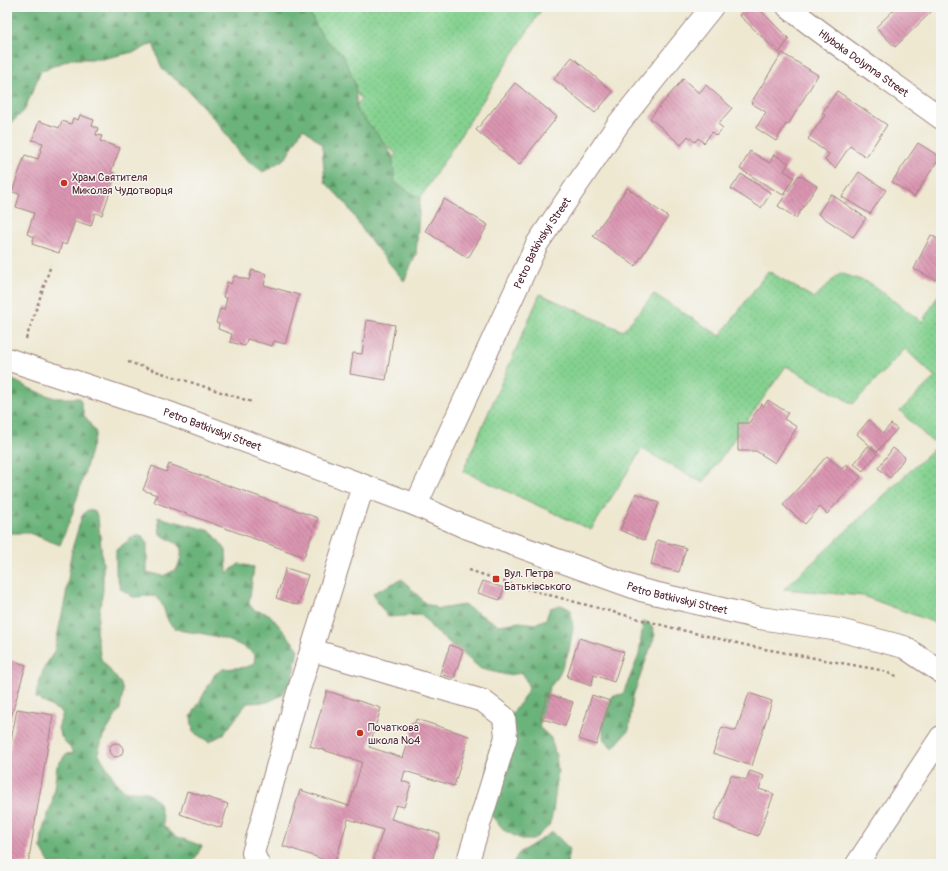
<svg xmlns="http://www.w3.org/2000/svg" width="948" height="871" font-family="Pangolin,sans-serif">
  <style>
    .grass { fill: url(#grass-dots); stroke: #67785e }
    .forest { fill: url(#forest-firs); stroke: #5a6952 }
    .building { fill: url(#building-back-hatch) }
    .lines { fill: none; stroke-linecap: round; stroke-linejoin: round }
    .minor-casing { stroke: #9c847e; stroke-width: 24 }
    .path { stroke: #9c847e; stroke-width: 2.5; stroke-dasharray: 3 3; stroke-linecap: butt }
    .minor { stroke: #fff; stroke-width: 22 }
    .poi-dot { fill: #c8321e; stroke: #f6f6f2; stroke-width: 1.5 }
    .labels { text-anchor: middle; stroke-width: 3; stroke-linejoin: round; paint-order: stroke }
    .street-label { font-size: 11px; fill: #4a1f2b; stroke: #f6f6f2 }
    .poi-label { font-size: 11px; fill: #4a1f2b; stroke: #f6f6f2; text-anchor: start }
  </style>
  <defs>
    <pattern id="grass-dots" width="8" height="8" patternUnits="userSpaceOnUse"><rect width="8" height="8" fill="#84d190"/><path d="M2 2h.1M6 6h.1" fill="none" stroke="#74b37c" stroke-width="1.8" stroke-linecap="round"/></pattern>
    <pattern id="forest-firs" width="22" height="20" patternUnits="userSpaceOnUse"><rect width="22" height="20" fill="#6bb37a"/><path d="M5 1l3.5 6h-7zM16 11l3.5 6h-7z" fill="#5a9164"/></pattern>
    <pattern id="building-back-hatch" width="6" height="6" patternUnits="userSpaceOnUse"><rect width="6" height="6" fill="#da95b1"/><path d="M-1 5l2 2M0 0l6 6M5-1l2 2" fill="none" stroke="#b37990"/></pattern>
  </defs>
  <rect width="100%" height="100%" fill="#f6f6f2"/>
  <filter id="ink" filterUnits="userSpaceOnUse"><feTurbulence type="fractalNoise" baseFrequency=".025" numOctaves="2"/><feDisplacementMap in="SourceGraphic" scale="8" xChannelSelector="R" yChannelSelector="G"/><feConvolveMatrix kernelMatrix="1 2 1 2 8 2 1 2 1" color-interpolation-filters="sRGB"/></filter>
  <filter id="wash" filterUnits="userSpaceOnUse"><feTurbulence type="fractalNoise" baseFrequency=".012" numOctaves="4" result="noise"/><feDisplacementMap in="SourceGraphic" scale="16" xChannelSelector="R" yChannelSelector="G"/><feGaussianBlur stdDeviation="0.9" result="paint"/><feColorMatrix in="noise" values="0 0 0 0 0 0 0 0 0 0 0 0 0 0 0 0 0 1.4 0 .05"/><feComposite in="paint" operator="in"/></filter>
  <g filter="url(#wash)">
    <rect width="100%" height="100%" fill="#eee8d1"/>
    <!-- grass -->
    <g class="grass">
      <polygon points="307,7 543,7 419,200 382,175 396,154 352,112 361,99 329,56"/>
      <polygon points="768,271 814,298 840,273 870,283 922,322 941,291 941,432 932,442 900,411 935,377 905,349 853,404 786,366 703,483 642,449 591,530 463,471 540,294 623,331 654,294 720,336"/>
      <polygon points="941,442 941,625 863,596 784,589"/>
    </g>
    <!-- forest -->
    <g class="forest">
      <polygon points="7,7 306,7 323,37 343,56 355,83 357,111 376,132 392,155 395,183 420,198 416,255 404,281 366,235 346,204 325,182 322,144 303,128 286,158 263,172 242,156 217,122 185,87 162,69 153,43 138,51 102,59 71,59 41,71 24,111 10,124 7,140"/>
      <polygon points="7,377 33,390 55,398 80,398 84,415 96,433 72,515 60,545 29,533 7,533"/>
      <polygon points="87,510 95,511 98,518 103,565 103,590 96,631 101,659 121,684 123,692 120,709 103,737 98,753 118,785 124,790 147,792 159,803 164,826 175,836 202,846 192,864 161,864 159,862 142,862 142,864 50,864 41,848 42,832 52,803 57,766 66,754 74,753 60,735 58,728 63,713 36,698 37,690 44,668 54,652 66,595 72,549 82,516"/>
      <path d="M 158,517 L 211,531 L 226,550 L 227,573 L 239,564 L 254,567 L 249,604 L 254,610 L 269,614 L 298,648 L 293,676 L 282,695 L 268,702 L 247,703 L 224,734 L 209,742 L 193,732 L 191,717 L 215,674 L 223,669 L 247,667 L 254,664 L 255,655 C 243,643 216,636 199,633 C 192,632 182,632 175,628 C 164,623 167,605 155,596 L 133,597 L 121,589 L 116,574 L 116,550 L 134,536 L 142,536 L 147,542 L 147,572 L 163,576 L 177,569 C 186,544 181,547 160,534 Z"/>
      <polygon points="402,579 425,603 439,609 464,605 498,625 520,622 535,624 546,619 550,608 561,605 571,610 573,628 569,651 558,677 549,688 539,727 551,738 556,756 558,772 553,812 549,826 533,840 523,840 505,831 490,814 487,766 490,749 497,732 521,702 529,688 523,673 507,675 481,669 433,629 422,615 388,617 377,602 373,593"/>
      <polygon points="646,621 652,627 655,635 633,696 629,730 613,748 605,742 603,737 603,708 612,696 623,694 639,655 643,622"/>
      <polygon points="553,832 569,848 567,863 569,864 512,864 519,853"/>
    </g>
    <g id="blocks">
      <!-- building -->
      <g class="building">
        <polygon points="748,7 757,7 789,39 779,53 739,15"/>
        <polygon points="897,7 934,7 935,8 895,47 876,27"/>
        <polygon points="782,53 818,75 788,125 786,124 776,141 756,128 766,112 751,103"/>
        <polygon points="572,57 613,92 595,113 554,79"/>
        <polygon points="683,79 699,93 706,85 732,108 718,124 723,128 716,136 712,132 704,143 698,138 695,142 688,136 681,145 650,118"/>
        <polygon points="515,83 557,117 519,165 476,130"/>
        <polygon points="837,91 887,125 866,157 850,146 835,168 825,160 829,154 808,139 825,115 822,113"/>
        <polygon points="80,115 94,120 92,126 98,128 96,135 102,136 100,141 120,148 111,172 116,174 102,215 95,213 91,226 75,221 66,245 62,243 59,253 32,244 34,237 27,234 34,213 16,207 20,194 12,192 25,155 38,159 43,143 32,140 39,121 59,128 62,121 71,124 73,118 78,120"/>
        <polygon points="918,143 940,157 914,197 892,182"/>
        <polygon points="750,151 770,163 774,154 789,163 784,171 794,177 783,195 740,169"/>
        <polygon points="859,172 886,190 870,214 842,197"/>
        <polygon points="741,174 771,193 761,208 731,189"/>
        <polygon points="799,175 817,186 796,218 778,206"/>
        <polygon points="627,188 668,217 635,266 593,236"/>
        <polygon points="831,194 866,218 853,237 818,214"/>
        <polygon points="444,199 488,225 468,258 425,231"/>
        <polygon points="931,235 941,241 941,271 936,280 914,269"/>
        <polygon points="252,270 267,274 264,285 299,295 285,344 274,341 272,346 247,339 245,346 230,342 232,334 218,329 219,324 216,323 220,309 224,310 227,298 223,297 227,282 231,284 234,276 249,280"/>
        <polygon points="367,320 395,325 386,380 350,374 353,353 362,354"/>
        <polygon points="768,400 788,413 784,419 797,427 775,463 756,451 738,451 738,423 749,423 761,404 764,406"/>
        <polygon points="869,420 883,433 891,424 897,429 877,452 857,434"/>
        <polygon points="868,446 877,454 863,471 854,464"/>
        <polygon points="893,448 905,457 890,478 878,468"/>
        <polygon points="827,456 842,469 846,464 861,477 827,514 820,507 805,524 783,505"/>
        <polygon points="169,464 318,518 304,557 154,502 157,495 143,490 152,466 166,472"/>
        <polygon points="636,493 659,503 644,540 620,530"/>
        <polygon points="657,540 686,548 679,572 651,565"/>
        <polygon points="286,568 308,575 298,605 276,598"/>
        <polygon points="483,581 504,588 500,600 478,593"/>
        <polygon points="579,638 624,652 614,682 594,675 591,686 567,677"/>
        <polygon points="450,645 463,650 454,678 440,674"/>
        <polygon points="7,659 26,665 7,731"/>
        <polygon points="327,691 381,708 369,747 403,758 416,719 469,736 454,786 405,771 402,781 411,784 404,807 396,805 391,819 440,834 431,864 372,864 383,830 348,819 335,863 283,846 300,790 349,806 362,762 310,746"/>
        <polygon points="749,693 772,701 752,766 713,753 722,727 736,731"/>
        <polygon points="548,694 573,702 565,726 540,718"/>
        <polygon points="592,695 610,701 596,745 579,739"/>
        <polygon points="17,709 53,715 28,864 7,864 7,762"/>
        <circle cx="116" cy="750" r="7"/>
        <polygon points="750,771 764,776 759,789 774,794 758,836 714,820 731,775 746,780"/>
        <polygon points="187,791 228,804 221,828 180,814"/>
      </g>
    </g>
  </g>
  <g filter="url(#ink)">
    <use href="#blocks" fill-opacity="0" stroke="#9c847e" stroke-width="1"/>
    <g class="lines">
      <!-- minor casing -->
      <g class="minor-casing">
        <g id="minor">
          <path id="s1" d="M 788,7 C 837,46 890,81 941,118"/>
          <path id="s2" d="M 7,359 L 172,414 L 416,505 L 465,527 L 641,590 L 760,618 L 839,630 L 904,647 L 941,672"/>
          <path id="s3" d="M 416,505 L 537,244 L 619,123 L 712,7"/>
          <polyline points="312,650 483,701 504,717 506,737 467,864"/>
          <polyline points="258,864 253,853 296,699 363,486"/>
          <polyline points="857,864 941,737"/>
        </g>
      </g>
      <!-- path -->
      <g class="path">
        <polyline points="26,339 51,265"/>
        <polyline points="128,362 252,402"/>
        <polyline points="469,570 523,588 673,628 754,647 880,670 899,677"/>
      </g>
      <!-- minor -->
      <use href="#minor" class="minor"/>
    </g>
  </g>
  <!-- markers -->
  <g class="poi-dot">
    <circle cx="64" cy="183" r="4"/>
    <rect x="492" y="575" width="8" height="8" rx="2"/>
    <circle cx="360" cy="733" r="4"/>
  </g>
  <g class="labels">
    <!-- street labels -->
    <g class="street-label">
      <text dy="4" stroke="none"><textPath href="#s1" startOffset="94">Hlyboka Dolynna Street</textPath></text>
      <text dy="4" stroke="none"><textPath href="#s3" startOffset="291">Petro Batkivskyi Street</textPath></text>
      <text dy="4" stroke="none"><textPath href="#s2" startOffset="217">Petro Batkivskyi Street</textPath></text>
      <text dy="4" stroke="none"><textPath href="#s2" startOffset="712">Petro Batkivskyi Street</textPath></text>
    </g>
    <!-- poi labels -->
    <g class="poi-label">
      <text x="72" y="181">Храм Святителя<tspan x="72" dy="13">Миколая Чудотворця</tspan></text>
      <text x="504" y="577">Вул. Петра<tspan x="504" dy="13">Батьківського</tspan></text>
      <text x="368" y="731">Початкова<tspan x="368" dy="13">школа №4</tspan></text>
    </g>
  </g>
  <!-- margin -->
  <rect width="948" height="871" fill="none" stroke="#f6f6f2" stroke-width="24"/>
</svg>
